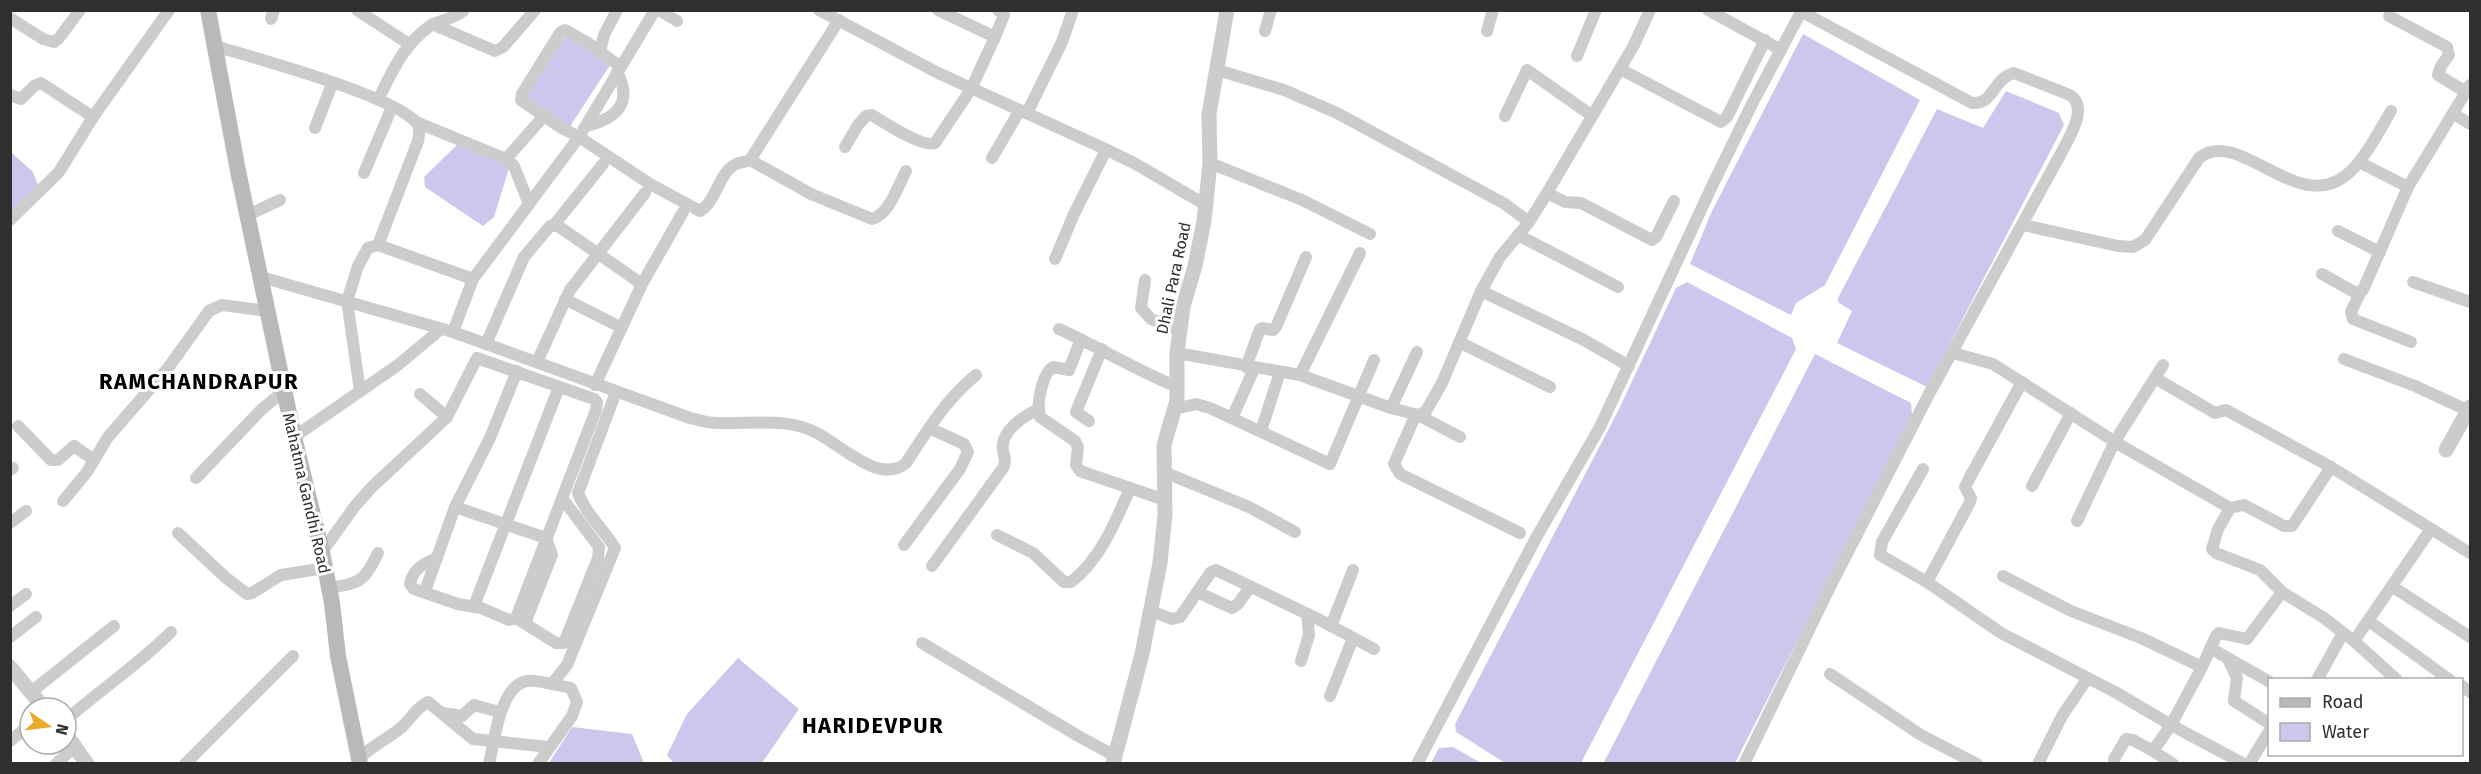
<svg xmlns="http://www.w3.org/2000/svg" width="2481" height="774" font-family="'Fira Sans',sans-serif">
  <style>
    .water { fill: #ccc8ed }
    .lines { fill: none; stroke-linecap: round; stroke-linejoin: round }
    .minor { stroke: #ccc; stroke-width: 12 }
    .tertiary { stroke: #ccc; stroke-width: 15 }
    .secondary { stroke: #b9b9b9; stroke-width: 16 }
    .labels { text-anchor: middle; stroke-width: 6; stroke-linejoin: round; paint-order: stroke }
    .street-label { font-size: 16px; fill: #2f2f2f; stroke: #fff }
    .district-label { font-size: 22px; font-weight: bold; letter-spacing: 1.5px; fill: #000; stroke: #fff }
  </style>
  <rect width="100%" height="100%" fill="#fff"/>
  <!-- water -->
  <g class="water">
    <polygon points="571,34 610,65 567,131 521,101 560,41"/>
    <polygon points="1803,34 1920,100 1825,285 1796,303 1791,315 1690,264 1712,211"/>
    <polygon points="2006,91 2059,113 2064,125 1927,387 1837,343 1852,311 1838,302 1838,298 1937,109 1983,128"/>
    <polygon points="458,144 510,165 494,217 483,226 425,187 424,177"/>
    <polygon points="12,153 33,172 38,185 11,211"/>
    <polygon points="1687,282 1792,338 1796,349 1581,763 1505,763 1456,732 1455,724 1617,413 1676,288"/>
    <polygon points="1815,354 1911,403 1912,415 1735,763 1603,764"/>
    <polygon points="738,658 799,709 762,763 674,763 667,755 687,714"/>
    <polygon points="572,727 632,734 644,763 549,763"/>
    <polygon points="1453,747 1481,763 1431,763 1439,748"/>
  </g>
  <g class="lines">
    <!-- minor -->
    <g class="minor">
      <polyline points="357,10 409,44"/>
      <polyline points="659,10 677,21"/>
      <polyline points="819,10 938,73 1101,147 1104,151 1103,156 1074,214 1055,259"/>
      <polyline points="938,10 995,37 1004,15 998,10"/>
      <polyline points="1708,10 1781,50"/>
      <polyline points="2389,16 2447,47 2449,55 2441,66 2438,75 2466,92"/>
      <polyline points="10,18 43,39 54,42 59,38 80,10"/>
      <polyline points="271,19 274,10"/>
      <polyline points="432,24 495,51 503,47 535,10"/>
      <polyline points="1265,31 1271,10"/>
      <polyline points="1487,31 1493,10"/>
      <path d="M 215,46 C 255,58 393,95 417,123 C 421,129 419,135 418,141 L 378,245"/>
      <polyline points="600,52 604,35 617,10"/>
      <polyline points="1577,56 1596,10"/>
      <polyline points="621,67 588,43 565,30 560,33 522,94 521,100 560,127 579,137 655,10"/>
      <polyline points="1620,69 1721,122 1727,117 1765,40"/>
      <polyline points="1217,70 1284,90 1337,113 1505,204 1529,222"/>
      <polyline points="10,95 21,99 34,86 41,83 93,117"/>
      <path d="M 378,100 C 392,72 403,45 430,26 C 440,19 454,20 464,10"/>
      <polyline points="1027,113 1062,42 1073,10"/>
      <polyline points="2454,114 2470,124"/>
      <polyline points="1505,116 1527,70 1591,115"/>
      <polyline points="416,122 506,159 514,166 529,204"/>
      <path d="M 586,126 C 615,119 634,104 617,72"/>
      <polyline points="315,128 332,84"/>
      <path d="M 845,147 L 858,125 L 866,116 L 872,115 C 885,123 923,148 935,143 L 971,89 L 995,37"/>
      <polyline points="1101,147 1134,163 1206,205"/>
      <polyline points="992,158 1020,110"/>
      <polyline points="506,159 543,117"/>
      <path d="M 750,160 L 811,194 L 872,219 C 889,215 898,186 906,171"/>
      <polyline points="2359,162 2408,187"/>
      <polyline points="1210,163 1302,200 1370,234"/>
      <polyline points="364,173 392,107"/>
      <polyline points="1547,193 1565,202 1581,203 1652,240 1656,237 1674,201"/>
      <polyline points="248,215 280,200"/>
      <polyline points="10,220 59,172 93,117 169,10"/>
      <polyline points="554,225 603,164"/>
      <path d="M 2023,225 L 2118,246 L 2133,247 L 2145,240 L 2199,158 C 2238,126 2296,214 2345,176 C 2363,163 2379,131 2391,111"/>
      <polyline points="2338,231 2380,252"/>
      <polyline points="1518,235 1618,287"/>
      <polyline points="2322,274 2356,293 2363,290 2408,187 2470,85"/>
      <path d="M 261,277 L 453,332 L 690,418 C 699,420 708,423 717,423 C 750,424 787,417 817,433 C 842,446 880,485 906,463 C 927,431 946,399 976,375"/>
      <polyline points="1145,280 1141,308 1151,319 1179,330"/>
      <polyline points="2413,282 2470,302"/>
      <polyline points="642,284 683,212"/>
      <polyline points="1481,291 1584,340 1629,366"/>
      <polyline points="2360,293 2351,312 2353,319 2411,342"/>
      <polyline points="565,299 622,328"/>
      <path d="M 1059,329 C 1099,347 1137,371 1178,387"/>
      <path d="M 453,332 L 473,279 L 579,137 L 650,184 L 700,211 C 717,201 718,173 736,164 C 741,162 746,162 750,160 L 839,20"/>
      <path d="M 1081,339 L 1069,370 L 1053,367 C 1042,374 1036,405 1040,417 L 1075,441 L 1078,447 L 1076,465 L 1080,471 L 1165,500"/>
      <polyline points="1459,342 1550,387"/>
      <polyline points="486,344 524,257 550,226 558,226 642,284 595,385"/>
      <polyline points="1177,353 1300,375 1391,408 1418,415 1460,437"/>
      <polyline points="1953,353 1993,364 2120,445 2230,508"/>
      <polyline points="2344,359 2415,386 2469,411"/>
      <polyline points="537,362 570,290 645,193"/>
      <polyline points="1246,367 1260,329 1262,328 1273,330 1276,327 1306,257"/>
      <polyline points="1300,375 1360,253"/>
      <polyline points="2155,378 2215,413 2226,410 2331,467 2470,553"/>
      <polyline points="360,391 347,301 358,266 368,248 378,245 473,279"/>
      <polyline points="420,394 447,417"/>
      <polyline points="1391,408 1417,352"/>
      <polyline points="1175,409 1196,404 1210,408 1330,464 1374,360"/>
      <polyline points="1232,418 1254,369"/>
      <polyline points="1089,421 1076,412 1102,349"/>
      <polyline points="18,426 51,460 58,460 74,446 94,460"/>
      <polyline points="1261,431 1280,372"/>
      <polyline points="294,437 398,365 441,329"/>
      <polyline points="2331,467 2292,526 2284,526 2244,505 2230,508 2218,529 2212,549 2216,553 2260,570 2282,592 2324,618 2354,641 2431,529"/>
      <polyline points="1923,469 1882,542 1880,555 1927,582 2001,633 2115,692 2171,725 2153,751 2173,764"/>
      <polyline points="10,470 13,468"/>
      <polyline points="1164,472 1249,507 1295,532"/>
      <polyline points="196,478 261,410 285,390"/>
      <polyline points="2032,486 2071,413"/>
      <polyline points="63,501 87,472 108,437 168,368 209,311 222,305 268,311"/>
      <polyline points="455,507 546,538 552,555 525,623"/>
      <polyline points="2077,521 2115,441 2163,365"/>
      <polyline points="10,523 26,511"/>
      <polyline points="178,533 225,577 247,594 252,593 281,575 325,568"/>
      <polyline points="1520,533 1400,474 1394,464 1413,421 1418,415 1426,411 1442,383 1481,291 1500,257 1529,222 1547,193 1634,45 1650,10"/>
      <path d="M 997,535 L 1033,553 L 1064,582 L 1071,582 C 1100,560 1116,521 1130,488"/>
      <polyline points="904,545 960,469 968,452 964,444 929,428"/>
      <path d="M 322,552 L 355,506 L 372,487 L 447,417 L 477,358 L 594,399 L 597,402 L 596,410 L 516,618 L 509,620 L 481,608 L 458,604 L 414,589 L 410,584 C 413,569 424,563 437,558"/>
      <path d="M 932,566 L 1003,468 C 1007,460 1004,458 1003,450 C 1000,431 1025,415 1039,409"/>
      <polyline points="2003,576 2071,611 2141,638 2202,667"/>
      <polyline points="1927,582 1969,504 1971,498 1965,487 1970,477 2022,382"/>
      <polyline points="2393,587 2470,637"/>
      <path d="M 329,588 C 360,583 364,582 378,553"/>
      <polyline points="425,591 455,507 490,438 517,371"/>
      <polyline points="1197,592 1232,608 1238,604 1250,587"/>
      <polyline points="10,606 26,594"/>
      <polyline points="474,606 559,387"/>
      <polyline points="1151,611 1172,619 1180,617 1211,572 1216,570 1322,621 1374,649"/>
      <polyline points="516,618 556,643 564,643 598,558 599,547 562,498"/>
      <polyline points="2370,622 2450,680"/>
      <polyline points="1331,626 1353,570"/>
      <polyline points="10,637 36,617"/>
      <polyline points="2354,641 2397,680"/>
      <polyline points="922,643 1080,737 1115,756"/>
      <polyline points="2210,648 2270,682"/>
      <polyline points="2228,659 2237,678 2234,701 2270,724"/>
      <polyline points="1301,661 1309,635 1307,614"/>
      <polyline points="1830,674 1921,735 1977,764"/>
      <polyline points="2317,680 2343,633"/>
      <polyline points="2462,686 2470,692"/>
      <polyline points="31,692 114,626"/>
      <polyline points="1330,696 1353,638"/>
      <polyline points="443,713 462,716 474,705 499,712"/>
      <path d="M 66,720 C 100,690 139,664 171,632"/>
      <polyline points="10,741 30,725"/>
      <path d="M 359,759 C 372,745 390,738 403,726 C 411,718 417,707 428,702 L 473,739 L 549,747"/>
      <polyline points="2114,759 2126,739 2133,740 2153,751"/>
      <polyline points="56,764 75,746"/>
      <polyline points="185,764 293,656"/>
      <path d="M 489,764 C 494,742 499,697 519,684 C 528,678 542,682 552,684"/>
      <path d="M 538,764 L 572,716 L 577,702 L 571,688 L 552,684 L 567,665 L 615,548 C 603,528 587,516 578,493 L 616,392"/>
      <polyline points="1417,764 1536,538 1600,427 1713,184 1752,104 1802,10"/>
      <path d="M 1744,764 L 1829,589 L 1929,394 L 2059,157 C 2067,141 2090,108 2070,95 L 2014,73 C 1992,79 1994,105 1972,103 L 1802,12"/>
      <polyline points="2038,764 2062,716 2087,679"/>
      <polyline points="2244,764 2171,725 2202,667 2216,636 2219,633 2247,639 2282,592"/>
      <polyline points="2249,764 2270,730"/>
    </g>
    <!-- tertiary -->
    <g class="tertiary">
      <polyline points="2446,450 2470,407"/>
      <polyline points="10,667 44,708"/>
      <polyline points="66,734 87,764"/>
      <polyline points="1113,764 1142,654 1160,563 1165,515 1164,445 1177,400 1177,353 1183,307 1195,266 1204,221 1210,163 1209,114 1227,10"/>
    </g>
    <!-- secondary -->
    <polyline class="secondary" points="208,10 238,171 294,437 322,552 332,603 338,656 360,764"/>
  </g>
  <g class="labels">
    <!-- street labels -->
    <g class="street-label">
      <text transform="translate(1173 278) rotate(-78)" y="6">Dhali Para Road</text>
      <text transform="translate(307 493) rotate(77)" y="6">Mahatma Gandhi Road</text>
    </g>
    <!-- district labels -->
    <g class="district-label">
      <text x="199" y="389">RAMCHANDRAPUR</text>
      <text x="873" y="733">HARIDEVPUR</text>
    </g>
  </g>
  <!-- border -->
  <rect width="2481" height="774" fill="none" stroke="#2f2f2f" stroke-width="24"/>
  <!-- legend -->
  <rect x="2268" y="678" width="195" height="78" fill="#ffffff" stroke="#acacac" stroke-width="1.5"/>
  <rect x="2280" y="698" width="30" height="9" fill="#b9b9b9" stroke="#acacac" stroke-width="1.5"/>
  <text x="2322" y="708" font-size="18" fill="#2f2f2f">Road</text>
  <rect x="2280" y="723" width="30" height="18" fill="#ccc8ed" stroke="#acacac" stroke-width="1.5"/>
  <text x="2322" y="738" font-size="18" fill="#2f2f2f">Water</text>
  <!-- north arrow -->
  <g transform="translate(48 726) rotate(104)"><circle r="28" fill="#ffffff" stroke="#acacac" stroke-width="1.5"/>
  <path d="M0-4.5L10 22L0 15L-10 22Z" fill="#ebaa2c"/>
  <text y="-9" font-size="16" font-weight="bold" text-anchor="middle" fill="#2f2f2f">N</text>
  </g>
</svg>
